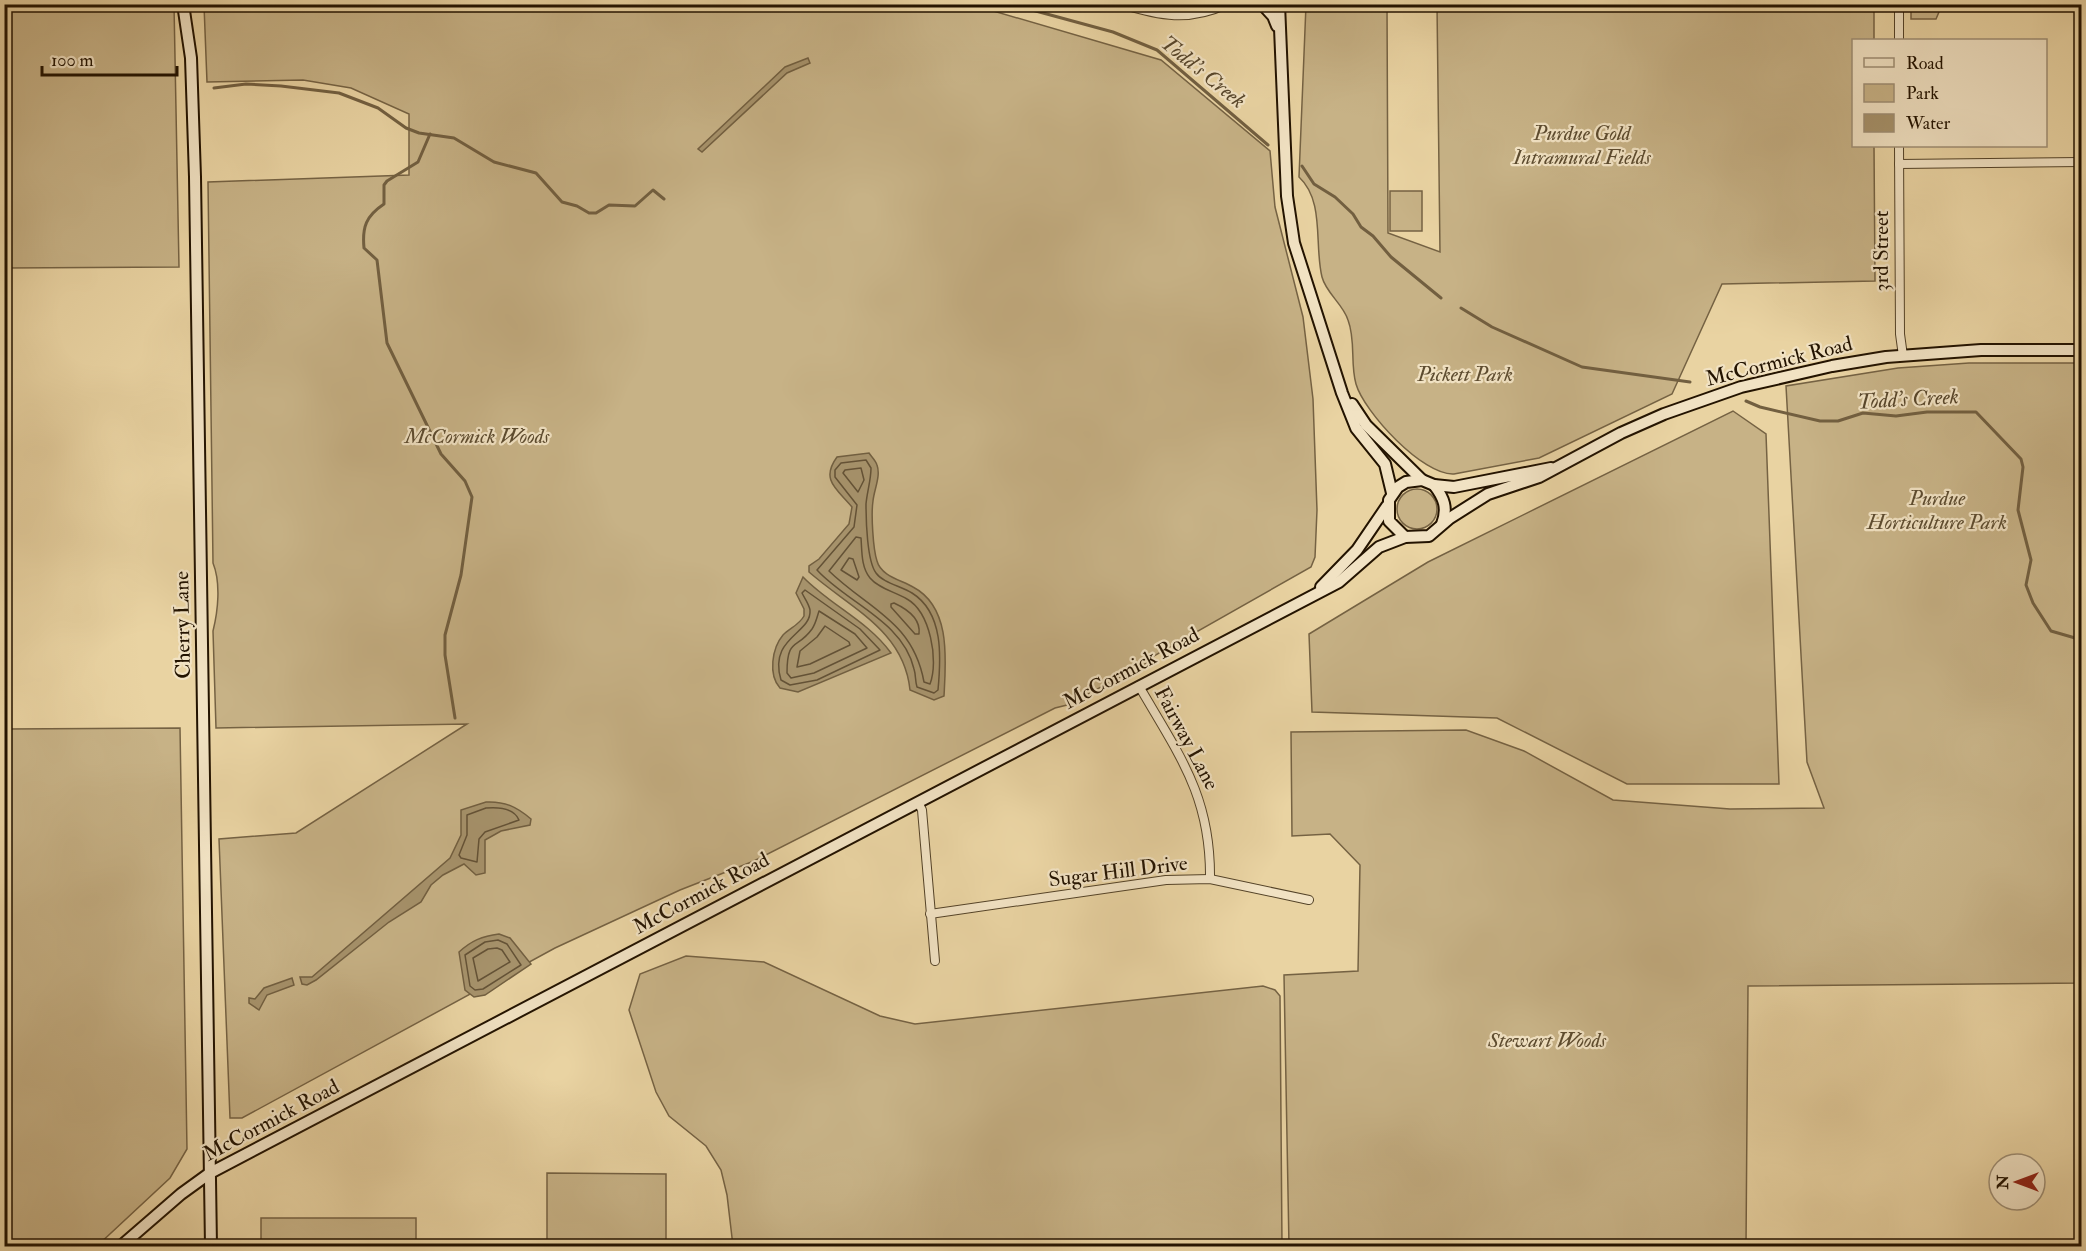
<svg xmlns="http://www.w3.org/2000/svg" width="2086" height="1251" font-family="'IM FELL Double Pica',serif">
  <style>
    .green { fill: #c7b286; stroke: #756243; stroke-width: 1.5 }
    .water { fill: #a6926b; stroke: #725f40; stroke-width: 1.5 }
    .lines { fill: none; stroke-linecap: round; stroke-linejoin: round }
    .shore { stroke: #645236; stroke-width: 1.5 }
    .stream { stroke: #725f40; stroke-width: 3 }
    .street-casing { stroke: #544328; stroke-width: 10 }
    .secondary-casing { stroke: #231300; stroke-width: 14 }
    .street { stroke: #f1e2c3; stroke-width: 8 }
    .secondary { stroke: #f1e2c3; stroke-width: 10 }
    .labels { text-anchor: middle; stroke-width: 4.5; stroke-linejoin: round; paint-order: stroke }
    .park-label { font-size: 21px; font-style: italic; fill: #5c4b2f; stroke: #f1e2c3 }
    .street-label { font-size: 21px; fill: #231300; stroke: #f1e2c3 }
    .water-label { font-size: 22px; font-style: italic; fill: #57462b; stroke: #f1e2c3 }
  </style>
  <rect width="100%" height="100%" fill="#e9d3a2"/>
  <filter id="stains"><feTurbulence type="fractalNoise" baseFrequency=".00333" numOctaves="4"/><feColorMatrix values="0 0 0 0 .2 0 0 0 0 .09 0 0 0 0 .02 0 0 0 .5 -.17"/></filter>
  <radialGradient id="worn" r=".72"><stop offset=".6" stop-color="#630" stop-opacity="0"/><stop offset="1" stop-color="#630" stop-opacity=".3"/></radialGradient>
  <!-- green -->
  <g class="green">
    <polygon points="4,5 174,5 179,267 5,268"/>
    <path d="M 204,5 L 973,5 L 1161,60 L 1270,151 L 1275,207 L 1303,317 L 1313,399 L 1317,510 L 1315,557 L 1311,567 L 1152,657 L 1147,663 L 1067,705 L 1055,708 L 754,861 L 680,890 L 555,948 L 242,1118 L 230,1118 L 219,839 L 296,833 L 467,724 L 216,728 L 213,631 C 218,611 221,583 213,563 L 208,182 L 409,175 L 409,114 L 351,88 L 303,80 L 207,82 Z"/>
    <path d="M 1306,5 L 1387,5 L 1388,233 L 1440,252 L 1437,5 L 1874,5 L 1874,40 L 1854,40 L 1854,146 L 1874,146 L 1875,281 L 1722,284 L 1672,394 L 1539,458 L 1454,474 C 1423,476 1364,412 1356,384 C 1350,363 1356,341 1348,320 C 1343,304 1326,293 1322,277 C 1314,245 1325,201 1299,177 Z"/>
    <polygon points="1911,5 1911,4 1942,5 1936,19 1911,19"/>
    <rect x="1390" y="191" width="32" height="40"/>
    <polygon points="1969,363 2081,363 2081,983 1748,986 1746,1246 1289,1246 1284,975 1358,971 1360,865 1330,834 1292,836 1291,732 1466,730 1524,751 1613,800 1730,809 1824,808 1807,762 1786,386 1898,368"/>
    <polygon points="1733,411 1766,434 1779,784 1627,784 1497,718 1312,712 1309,634 1428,562"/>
    <circle cx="1417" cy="509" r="20"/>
    <polygon points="180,728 187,1149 170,1178 97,1246 5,1246 5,729"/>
    <polygon points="686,956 764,962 880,1016 915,1024 1263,986 1275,990 1280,996 1282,1246 950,1246 935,1241 925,1246 733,1246 727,1195 721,1170 706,1146 669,1116 656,1092 629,1010 640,974"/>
    <polygon points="547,1173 666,1174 666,1246 547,1246"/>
    <rect x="261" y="1218" width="155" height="28"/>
  </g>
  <!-- water -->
  <g class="water">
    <polygon points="808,58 810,63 787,73 702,152 698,149 785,67"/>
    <path d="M 869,453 C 871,456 876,461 877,465 C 881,476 874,490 873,501 C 871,514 873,549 877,561 C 881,576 901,580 913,587 C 951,607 946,659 944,696 L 934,700 L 910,690 C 904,630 850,608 809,572 L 809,566 L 819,559 L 849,524 L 852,507 C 837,489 820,480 837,457 Z"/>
    <path d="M 803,577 C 830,605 868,621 891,653 L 798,692 L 780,688 C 768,675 772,648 783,635 C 790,628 799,625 804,616 L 804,609 L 796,593 Z"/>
    <path d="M 486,802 C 505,801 517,807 531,819 L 530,825 L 501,831 L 485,840 L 485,873 L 476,875 L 464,864 L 443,875 L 431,885 L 421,902 L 389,922 L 316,980 L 307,985 L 302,984 L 300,977 L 312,977 L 450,858 L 461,835 L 461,810 Z"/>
    <path d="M 499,934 L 510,938 L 531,964 L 485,995 L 474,997 L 465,990 L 459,952 C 471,941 482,936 499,934 Z"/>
    <polygon points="292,978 294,985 267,995 259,1010 249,1003 249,998 255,999 264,988"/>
  </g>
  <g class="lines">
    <!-- shore -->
    <g class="shore">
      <path d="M 866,460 L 871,468 C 871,480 867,492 866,504 C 866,520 867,561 876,573 C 883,583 901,586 912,593 C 944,613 941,658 938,690 L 934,693 L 917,687 C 915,681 916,675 914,669 C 903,621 847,603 817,570 L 854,527 L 857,505 L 835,477 L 835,470 L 841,463 Z"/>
      <polygon points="861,468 864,480 858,492 843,473 845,470"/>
      <path d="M 856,537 L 861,538 C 862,551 861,567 870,578 C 879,589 896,592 907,599 C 930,612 939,660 930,684 L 924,682 C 913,621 868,609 829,571 Z"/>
      <polygon points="849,558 853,559 859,577 857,580 841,570"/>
      <path d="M 805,590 L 860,629 L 880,650 L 817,680 L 790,685 L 781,680 C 768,637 812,634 810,610 C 809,604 805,599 802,593 Z"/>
      <path d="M 894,603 C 907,609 921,619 919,634 L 915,634 L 891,607 L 891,604 Z"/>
      <path d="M 819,611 L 855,634 L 867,648 L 814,673 L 791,678 L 787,673 C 787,637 797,650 812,629 C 816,623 817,617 819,611 Z"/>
      <polygon points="825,626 849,642 850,645 810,664 797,667 800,651 817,637"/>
      <path d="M 486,808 C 498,807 514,808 519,820 L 485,832 L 479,839 L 477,862 L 461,858 L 459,855 L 467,835 L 467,815 Z"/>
      <polygon points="498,940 507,944 521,965 483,989 475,990 470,986 465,955 485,942"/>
      <polygon points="497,948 502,950 510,962 478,981 473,958 488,949"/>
    </g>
    <!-- stream -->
    <g class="stream">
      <polyline points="1010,4 1113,32 1157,50 1268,145"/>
      <polyline points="214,88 246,84 281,86 339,93 378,108 406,128 419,133 454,138 494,162 536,173 562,202 577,206 589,213 596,213 609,205 635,206 653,190 664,199"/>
      <path d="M 430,134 L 418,162 L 387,181 L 384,185 L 384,204 C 366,216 362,227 364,248 L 377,260 L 387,343 L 441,454 L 465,481 L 472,497 L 461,575 L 445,635 L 445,655 L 455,718"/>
      <polyline points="1302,166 1314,184 1335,197 1353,214 1361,227 1373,236 1391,257 1441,298"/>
      <polyline points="1461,308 1492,327 1582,367 1690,382"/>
      <polyline points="1746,401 1760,407 1820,421 1838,421 1863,413 1896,416 1927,412 1976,412 2021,459 2023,467 2018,510 2031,560 2026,585 2033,603 2051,631 2082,640"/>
      <polyline points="2080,740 2078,750 2082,765"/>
    </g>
    <!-- street casing -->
    <g class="street-casing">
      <g id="street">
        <path d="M 1121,4 C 1160,16 1189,22 1227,4"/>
        <polyline points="1899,40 1899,4"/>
        <polyline points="1899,146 1900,334 1903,356"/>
        <polyline points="1899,164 2082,162"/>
        <path d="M 1139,686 C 1179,755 1211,796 1210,879"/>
        <polyline points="918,802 922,810 935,961"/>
        <polyline points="930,914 1166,880 1210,879 1309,900"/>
      </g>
    </g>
    <!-- secondary casing -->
    <g class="secondary-casing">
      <g id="secondary">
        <polyline points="183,4 191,58 195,177 211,1246"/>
        <polyline points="1262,4 1273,16 1277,26"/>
        <polyline points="1279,4 1287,196 1294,243 1342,393 1356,428 1385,464 1392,493"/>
        <polyline points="1352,404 1366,425 1422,480"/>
        <polyline points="1551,468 1454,487 1434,485 1422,480 1406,482 1398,487 1389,500 1389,521 1405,537 1429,536 1450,518 1488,494 1539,477 1621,433 1664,414 1741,387 1832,366 1886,357 1981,350 2082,350"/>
        <path d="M 1434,485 C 1444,498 1448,508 1442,524"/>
        <polyline points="1321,587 1357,550 1387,506"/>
        <polyline points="121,1246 181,1194 210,1173 1339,582 1379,547 1405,537"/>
      </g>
    </g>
    <!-- street -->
    <use href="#street" class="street"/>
    <!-- secondary -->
    <use href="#secondary" class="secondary"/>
  </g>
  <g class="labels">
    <!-- park labels -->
    <g class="park-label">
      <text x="1582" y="140">Purdue Gold<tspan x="1582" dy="24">Intramural Fields</tspan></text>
      <text x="1465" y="381">Pickett Park</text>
      <text x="477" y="443">McCormick Woods</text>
      <text x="1937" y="505">Purdue<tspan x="1937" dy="24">Horticulture Park</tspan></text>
      <text x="1547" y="1047">Stewart Woods</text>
    </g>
    <!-- street labels -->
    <g class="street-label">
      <text transform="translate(1881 251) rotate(-90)" y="7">3rd Street</text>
      <text transform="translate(1779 361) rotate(-14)" y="7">McCormick Road</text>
      <text transform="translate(182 625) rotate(-91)" y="7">Cherry Lane</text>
      <text transform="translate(1131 668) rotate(-28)" y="7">McCormick Road</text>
      <text transform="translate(1187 738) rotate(62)" y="7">Fairway Lane</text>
      <text transform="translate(1118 871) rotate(-7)" y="7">Sugar Hill Drive</text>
      <text transform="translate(701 893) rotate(-28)" y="7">McCormick Road</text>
      <text transform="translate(271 1120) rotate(-28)" y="7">McCormick Road</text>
    </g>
    <!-- water labels -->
    <g class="water-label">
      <text transform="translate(1204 71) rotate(39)" y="8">Todd's Creek</text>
      <text transform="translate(1908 398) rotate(-3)" y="8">Todd's Creek</text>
    </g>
  </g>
  <!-- margin -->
  <rect width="2086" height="1251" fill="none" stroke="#e9d3a2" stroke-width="24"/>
  <rect x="6" y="6" width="2074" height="1239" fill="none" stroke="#231300" stroke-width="3"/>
  <rect x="12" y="12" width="2062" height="1227" fill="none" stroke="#231300" stroke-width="1.5"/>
  <!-- legend -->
  <rect x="1852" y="39" width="195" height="108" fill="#f1e2c3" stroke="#9f8f75" stroke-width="1.5"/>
  <rect x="1864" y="58" width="30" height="9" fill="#f1e2c3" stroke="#9f8f75" stroke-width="1.5"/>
  <text x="1906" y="69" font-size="18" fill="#231300">Road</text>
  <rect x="1864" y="84" width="30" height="18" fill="#c7b286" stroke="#9f8f75" stroke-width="1.5"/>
  <text x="1906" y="99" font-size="18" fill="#231300">Park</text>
  <rect x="1864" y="114" width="30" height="18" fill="#a6926b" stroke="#9f8f75" stroke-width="1.5"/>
  <text x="1906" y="129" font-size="18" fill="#231300">Water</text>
  <!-- north arrow -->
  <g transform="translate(2017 1182) rotate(270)"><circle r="28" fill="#f1e2c3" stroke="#9f8f75" stroke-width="1.5"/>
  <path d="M0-4.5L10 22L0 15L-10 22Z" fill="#8f2418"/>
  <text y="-9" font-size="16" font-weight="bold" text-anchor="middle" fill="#231300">N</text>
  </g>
  <!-- scale -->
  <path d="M42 66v9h135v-9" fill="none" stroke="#231300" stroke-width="3"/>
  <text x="51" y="66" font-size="18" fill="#231300" stroke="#f1e2c3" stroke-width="4.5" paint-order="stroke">100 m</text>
  <rect width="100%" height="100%" filter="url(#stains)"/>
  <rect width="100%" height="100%" fill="url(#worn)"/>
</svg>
